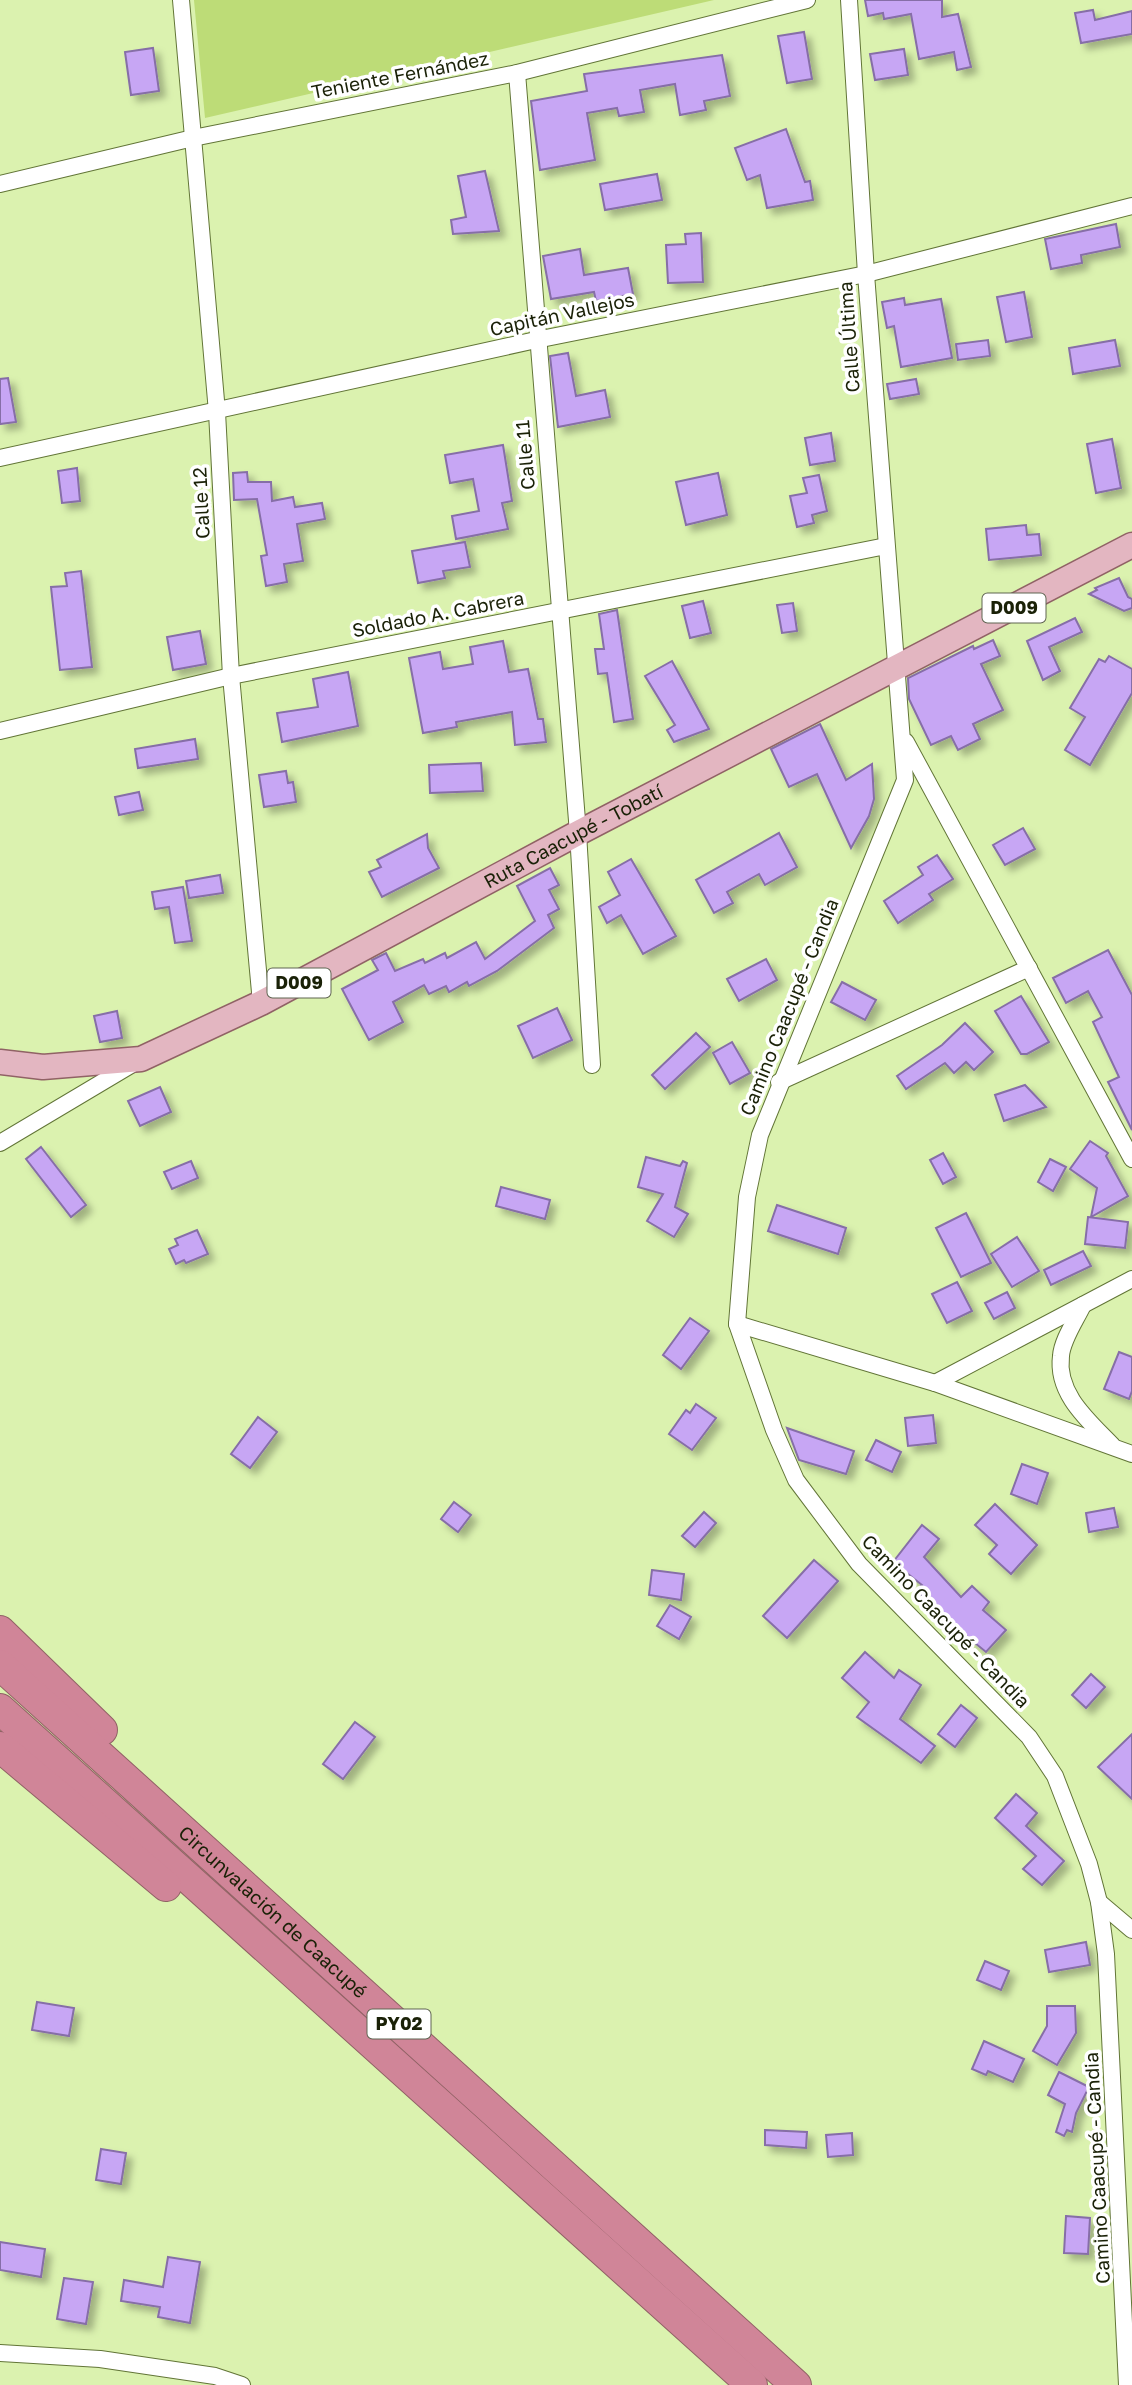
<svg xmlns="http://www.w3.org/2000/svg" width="1132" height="2385" font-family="'Golos Text',sans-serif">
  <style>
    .green { fill: #bddc77 }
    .building { fill: #c7a6f4; stroke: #866ea7; stroke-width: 2; filter: url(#shadow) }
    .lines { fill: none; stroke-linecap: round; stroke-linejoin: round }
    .street-casing { stroke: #627537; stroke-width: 18 }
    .primary-casing { stroke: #906265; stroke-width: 27 }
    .highway-casing { stroke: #906265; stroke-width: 32 }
    .street { stroke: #fff; stroke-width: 16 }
    .primary { stroke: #e3b6c1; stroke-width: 24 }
    .highway { stroke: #d08598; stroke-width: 30 }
    .labels { text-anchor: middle; stroke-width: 7; stroke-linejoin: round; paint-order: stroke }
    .shield { fill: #fff; stroke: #5f6451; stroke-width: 2 }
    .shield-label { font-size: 18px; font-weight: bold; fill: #1a2107 }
    .street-label { font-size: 19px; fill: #1a2107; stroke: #fff }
  </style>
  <defs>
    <filter id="shadow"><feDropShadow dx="6" dy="6" stdDeviation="3.5" flood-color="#0004"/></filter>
  </defs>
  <rect width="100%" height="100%" fill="#dbf2af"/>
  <!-- green -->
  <polygon class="green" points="194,0 714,0 205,118"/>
  <!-- building -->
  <g class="building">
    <polygon points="865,0 942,0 942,17 958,14 971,67 957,70 954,52 919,59 911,14 884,19 883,13 868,16"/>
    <polygon points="1093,10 1095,20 1132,11 1132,34 1081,43 1075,13"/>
    <polygon points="804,32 812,79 787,83 778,36"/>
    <polygon points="153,48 159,91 131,95 125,52"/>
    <polygon points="904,49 908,75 875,80 870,54"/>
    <polygon points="722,55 730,96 704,101 706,110 680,115 675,84 640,90 644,112 619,116 617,108 587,113 595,160 540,170 531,101 587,91 584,74"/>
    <polygon points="786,129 805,182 810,181 813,200 767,208 760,175 747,180 735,148"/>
    <polygon points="485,171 499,231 453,234 451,220 466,217 458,176"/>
    <polygon points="657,174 662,200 605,210 600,184"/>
    <polygon points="1116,224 1120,247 1081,255 1082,263 1051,269 1045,239"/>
    <polygon points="701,233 703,282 668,283 666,245 686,244 685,234"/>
    <polygon points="580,249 584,275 628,268 633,294 596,301 594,292 551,299 543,256"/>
    <polygon points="1024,292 1032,337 1006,342 997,297"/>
    <polygon points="904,298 905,305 941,299 952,358 901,367 894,326 887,328 882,302"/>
    <polygon points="988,340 990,356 958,360 956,344"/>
    <polygon points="1115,340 1120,366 1073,374 1069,348"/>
    <polygon points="568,353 576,396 605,390 610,417 558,427 550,356"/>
    <polygon points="8,378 16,422 0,424 0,379"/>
    <polygon points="916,379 919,394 890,399 887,384"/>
    <polygon points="831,433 835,461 810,465 805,438"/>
    <polygon points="1112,439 1121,488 1096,493 1087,444"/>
    <polygon points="503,445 512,501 502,503 508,529 456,539 452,516 479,511 473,479 450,483 445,455"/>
    <polygon points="77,468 80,501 62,503 58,471"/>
    <polygon points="247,472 248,482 271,482 272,501 293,497 295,507 322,503 325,519 297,524 303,561 284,564 287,582 266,586 261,556 267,555 257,499 234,500 233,473"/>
    <polygon points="718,473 727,515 686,525 676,482"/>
    <polygon points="819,475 827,511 812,515 814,523 797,527 790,496 807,493 803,478"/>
    <polygon points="1026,525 1027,535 1039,534 1041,555 989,560 986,529"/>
    <polygon points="465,542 470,567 443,571 445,578 418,583 412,551"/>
    <polygon points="81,571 92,667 60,670 51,587 67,586 65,573"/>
    <polygon points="1119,578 1128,597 1132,599 1132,608 1124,611 1089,594 1097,590 1095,588"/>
    <polygon points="703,601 711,633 690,638 682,606"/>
    <polygon points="793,603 797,631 782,633 777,605"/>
    <polygon points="617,610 633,719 614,722 607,673 598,674 595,649 604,649 599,614"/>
    <polygon points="1075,618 1082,632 1049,647 1060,671 1043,680 1027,641"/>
    <polygon points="200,631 206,664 173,670 167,637"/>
    <polygon points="993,640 1000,656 981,664 1003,710 973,724 980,739 958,750 951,736 931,745 909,699 908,678 973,646 974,649"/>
    <polygon points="503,641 509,672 528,669 538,719 543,719 546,742 515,745 512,712 456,722 457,727 423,733 409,658 440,652 443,669 473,664 470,647"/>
    <polygon points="1109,656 1132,669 1132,693 1090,765 1065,750 1085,717 1070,708 1099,659 1105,662"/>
    <polygon points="672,661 709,729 674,742 667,730 675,725 645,676"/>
    <polygon points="348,672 358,726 282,742 277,713 318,707 313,679"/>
    <polygon points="820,724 846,780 872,764 874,799 869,816 851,848 817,774 789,787 771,749"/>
    <polygon points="195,739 198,759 138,768 135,749"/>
    <polygon points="481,763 483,791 430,793 429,765"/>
    <polygon points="286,771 288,783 293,782 296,802 264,807 259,775"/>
    <polygon points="139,792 143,810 119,815 115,797"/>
    <polygon points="1023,828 1035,849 1005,865 993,845"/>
    <polygon points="779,833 797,867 765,885 759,874 727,892 733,903 714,913 696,880"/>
    <polygon points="427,834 428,848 439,868 382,897 369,872 381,867 377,860"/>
    <polygon points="937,855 953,879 929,894 933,900 898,923 884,901 923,875 918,867"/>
    <polygon points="631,859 676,936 643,954 621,915 607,923 599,907 620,895 608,872"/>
    <polygon points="550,868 559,885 549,890 559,909 548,915 554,928 497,971 469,986 467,982 449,992 446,986 429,994 424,985 393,1002 403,1022 369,1040 342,989 378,970 372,960 386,953 395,971 423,959 425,963 445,953 447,958 476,942 485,959 535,921 517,886"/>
    <polygon points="220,875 223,893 189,898 186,881"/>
    <polygon points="183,887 192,941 175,943 169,907 155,909 152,892"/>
    <polygon points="1108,950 1132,995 1132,1130 1108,1082 1119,1077 1093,1022 1102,1017 1088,991 1066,1003 1053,978"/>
    <polygon points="766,959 777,980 739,1001 727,979"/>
    <polygon points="842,982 876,1000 865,1020 831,1002"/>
    <polygon points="1021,996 1049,1042 1027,1054 1021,1054 995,1011"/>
    <polygon points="557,1008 572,1040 533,1058 518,1026"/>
    <polygon points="117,1011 122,1038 100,1042 94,1016"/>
    <polygon points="965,1023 993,1052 974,1070 966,1062 954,1073 945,1063 906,1089 897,1076 942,1045"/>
    <polygon points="696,1033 710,1047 665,1089 652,1075"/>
    <polygon points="732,1042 750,1073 730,1084 713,1053"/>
    <polygon points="1025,1085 1046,1107 1004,1121 995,1095"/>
    <polygon points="160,1087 171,1112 140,1126 128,1101"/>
    <polygon points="1090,1141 1108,1153 1106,1156 1128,1196 1091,1217 1097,1188 1070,1169"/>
    <polygon points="41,1147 86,1205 71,1217 26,1159"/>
    <polygon points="943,1153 956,1177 943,1184 930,1160"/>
    <polygon points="646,1157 680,1166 683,1161 687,1163 675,1207 688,1214 674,1237 647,1221 663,1194 638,1187"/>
    <polygon points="1050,1159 1066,1167 1053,1191 1038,1182"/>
    <polygon points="191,1161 198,1178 172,1189 164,1172"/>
    <polygon points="501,1187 550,1200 545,1219 496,1206"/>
    <polygon points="777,1205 846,1228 838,1254 768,1231"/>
    <polygon points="966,1213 991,1263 961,1277 936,1228"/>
    <polygon points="1088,1217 1128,1222 1125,1248 1085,1244"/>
    <polygon points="197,1230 208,1254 186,1263 184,1260 176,1264 169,1249 178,1245 175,1239"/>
    <polygon points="1017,1237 1039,1271 1012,1287 991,1254"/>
    <polygon points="1083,1251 1091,1266 1051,1285 1044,1270"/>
    <polygon points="957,1282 972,1311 947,1323 932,1294"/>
    <polygon points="1007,1292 1015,1308 994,1319 985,1303"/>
    <polygon points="690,1318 709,1331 681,1369 663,1355"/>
    <polygon points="1119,1352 1132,1357 1132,1391 1129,1399 1104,1389"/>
    <polygon points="696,1404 716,1418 692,1450 669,1434 686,1410 690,1413"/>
    <polygon points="933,1415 936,1443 908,1446 905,1418"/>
    <polygon points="258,1417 277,1432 250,1468 231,1454"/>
    <polygon points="787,1428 854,1451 846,1474 799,1460"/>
    <polygon points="876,1440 901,1452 892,1472 866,1460"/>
    <polygon points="1022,1464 1048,1473 1037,1504 1011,1494"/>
    <polygon points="454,1502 471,1515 458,1532 441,1519"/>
    <polygon points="995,1504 1037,1545 1011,1574 989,1554 997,1545 975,1525"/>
    <polygon points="1114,1508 1118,1527 1089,1532 1086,1513"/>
    <polygon points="704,1512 716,1523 695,1547 682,1536"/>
    <polygon points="922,1525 939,1539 924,1557 961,1597 972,1586 989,1602 983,1610 1006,1630 986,1652 938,1613 917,1590 922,1585 893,1562"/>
    <polygon points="814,1560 838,1581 787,1638 763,1616"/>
    <polygon points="652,1570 684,1574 681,1600 649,1595"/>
    <polygon points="670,1605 691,1617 679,1639 657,1626"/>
    <polygon points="865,1652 894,1678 899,1670 921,1685 900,1719 935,1746 921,1763 857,1717 869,1702 842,1678"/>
    <polygon points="1091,1674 1105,1687 1086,1708 1072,1695"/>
    <polygon points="961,1705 977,1718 955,1747 938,1734"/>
    <polygon points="355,1722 375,1737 343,1779 323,1764"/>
    <polygon points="1132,1734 1132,1799 1098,1767"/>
    <polygon points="1016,1794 1037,1813 1026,1826 1064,1861 1042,1885 1023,1869 1036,1856 995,1818"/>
    <polygon points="1086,1942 1090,1965 1049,1972 1045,1950"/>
    <polygon points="985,1961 1009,1971 1001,1990 977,1980"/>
    <polygon points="37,2002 74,2008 69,2036 32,2030"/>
    <polygon points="1047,2006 1075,2006 1076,2033 1057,2065 1033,2051 1047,2026"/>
    <polygon points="984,2041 1024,2059 1013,2082 988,2071 986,2075 972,2069"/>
    <polygon points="1059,2072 1089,2087 1076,2113 1072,2132 1067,2130 1064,2136 1056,2132 1065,2104 1048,2095"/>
    <polygon points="765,2130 807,2132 806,2148 765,2145"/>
    <polygon points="852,2133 853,2155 828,2157 826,2135"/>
    <polygon points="101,2149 126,2153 121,2184 96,2180"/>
    <polygon points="1066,2216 1090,2218 1088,2254 1064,2253"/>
    <polygon points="0,2242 45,2249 41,2277 0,2270"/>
    <polygon points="168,2257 200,2262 190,2323 158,2317 160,2307 121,2301 124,2280 163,2287"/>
    <polygon points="64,2278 93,2282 86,2324 57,2319"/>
  </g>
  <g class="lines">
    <!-- street casing -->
    <g class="street-casing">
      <g id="street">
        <polyline points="181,0 217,412 231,676 261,1003"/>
        <polyline points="849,0 866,274 905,780 760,1135 747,1197 737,1324 774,1430 796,1480 859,1564 1029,1737 1055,1776 1089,1864 1099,1902 1106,1954 1127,2385"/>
        <polyline points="517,73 578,833 592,1065"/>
        <polyline points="0,184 193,138 517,73 807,0"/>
        <polyline points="0,458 536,340 866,274 1132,206"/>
        <polyline points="0,731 231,676 886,546"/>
        <polyline points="906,742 1132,1159"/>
        <polyline points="779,1082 1029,968"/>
        <polyline points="0,1143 136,1062"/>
        <path d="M 1083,1305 C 1076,1320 1062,1340 1061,1356 C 1056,1394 1089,1421 1112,1445"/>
        <polyline points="737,1324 935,1383 1132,1454"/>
        <polyline points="935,1383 1132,1279"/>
        <polyline points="1099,1902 1132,1930"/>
        <polyline points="0,2353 100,2359 215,2376 242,2385"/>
      </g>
    </g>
    <!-- primary casing -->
    <g class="primary-casing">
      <g id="primary">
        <path id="s1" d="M 0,1062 L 43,1067 L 141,1059 L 261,1003 L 578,833 L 1132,545"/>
      </g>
    </g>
    <!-- highway casing -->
    <g class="highway-casing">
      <g id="highway">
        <polyline points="0,1631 102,1730"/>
        <path id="s2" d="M 0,1665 L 796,2385"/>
        <polyline points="0,1709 752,2385"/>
        <polyline points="0,1747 166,1886"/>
      </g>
    </g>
    <!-- street -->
    <use href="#street" class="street"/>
    <!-- primary -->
    <use href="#primary" class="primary"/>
    <!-- highway -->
    <use href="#highway" class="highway"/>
  </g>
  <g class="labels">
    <!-- shield labels -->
    <g class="shield">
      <rect x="982.5" y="593.5" width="63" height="29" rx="5"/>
      <rect x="267.5" y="968.5" width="63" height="29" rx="5"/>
      <rect x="367.5" y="2009.5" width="63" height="29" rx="5"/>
    </g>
    <g class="shield-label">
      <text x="1014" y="614">D009</text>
      <text x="299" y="989">D009</text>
      <text x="399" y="2030">PY02</text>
    </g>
    <!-- street labels -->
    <g class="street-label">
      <text transform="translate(400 75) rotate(-11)" y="7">Teniente Fernández</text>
      <text transform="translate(562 314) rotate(-12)" y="7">Capitán Vallejos</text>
      <text transform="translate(849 337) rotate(-94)" y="7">Calle Última</text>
      <text transform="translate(525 455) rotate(-95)" y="7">Calle 11</text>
      <text transform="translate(201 503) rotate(-93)" y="7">Calle 12</text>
      <text transform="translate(438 614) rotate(-11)" y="7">Soldado A. Cabrera</text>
      <text dy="7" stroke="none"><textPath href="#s1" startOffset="628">Ruta Caacupé - Tobatí</textPath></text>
      <text transform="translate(789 1007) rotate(-68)" y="7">Camino Caacupé - Candia</text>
      <text transform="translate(946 1621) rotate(46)" y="7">Camino Caacupé - Candia</text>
      <text dy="7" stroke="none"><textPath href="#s2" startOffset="368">Circunvalación de Caacupé</textPath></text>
      <text transform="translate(1097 2168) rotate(-93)" y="7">Camino Caacupé - Candia</text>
    </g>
  </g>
</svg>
